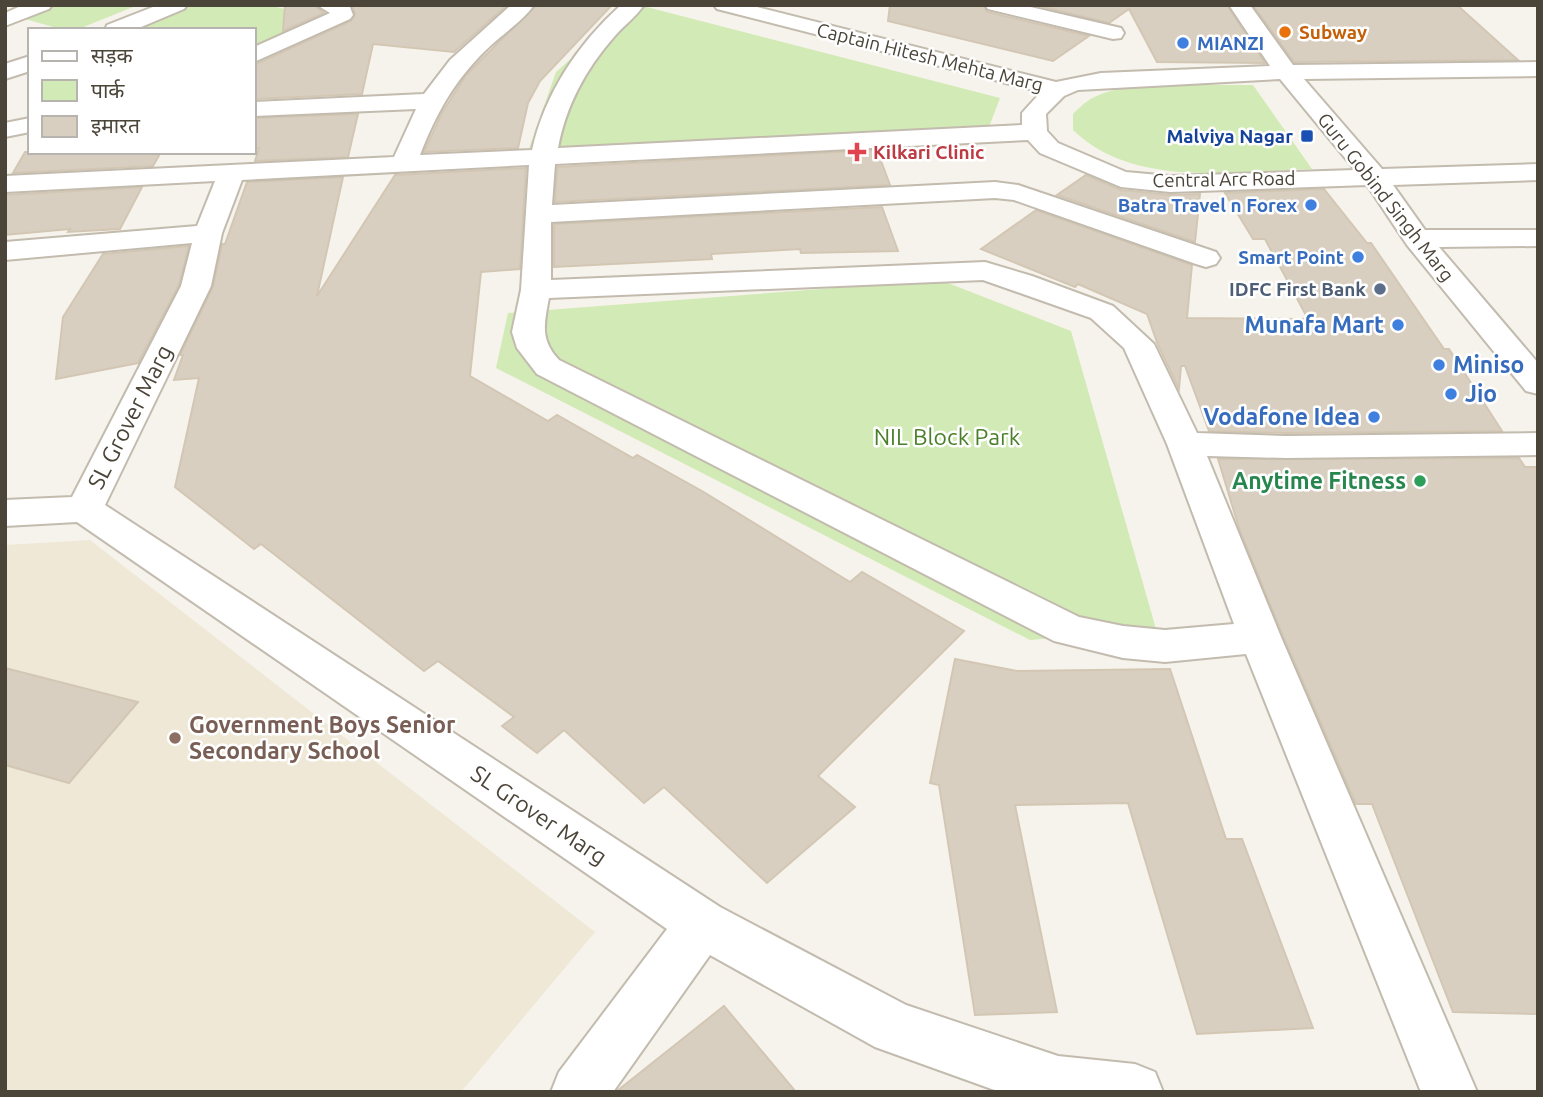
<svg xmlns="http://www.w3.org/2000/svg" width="1543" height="1097" font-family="Ubuntu,'Noto Sans Devanagari',sans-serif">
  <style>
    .education { fill: #efe8d6 }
    .green { fill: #d2eab5 }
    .building { fill: #d8cfc1; stroke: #d3c7b4; stroke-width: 2 }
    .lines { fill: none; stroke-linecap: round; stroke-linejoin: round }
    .minor-casing { stroke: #c2bbae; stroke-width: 4 }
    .minor { fill: #fff; fill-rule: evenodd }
    .food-dot { fill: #e8710a; stroke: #fff; stroke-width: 2.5 }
    .shop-dot { fill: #3f7fe0; stroke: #fff; stroke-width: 2.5 }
    .transit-dot { fill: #1a4fb4; stroke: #fff; stroke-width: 2.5 }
    .health-dot { fill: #e0444e; stroke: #fff; stroke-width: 2.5 }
    .service-dot { fill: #5c6f8a; stroke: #fff; stroke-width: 2.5 }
    .leisure-dot { fill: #2e9e5b; stroke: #fff; stroke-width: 2.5 }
    .education-dot { fill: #8d6e63; stroke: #fff; stroke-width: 2.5 }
    .labels { text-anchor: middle; stroke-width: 5; stroke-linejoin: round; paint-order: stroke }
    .far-food-label { font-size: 19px; font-weight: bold; fill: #c56008; stroke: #fff; text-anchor: start }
    .far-shop-label { font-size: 19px; font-weight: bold; fill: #366cbe; stroke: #fff; text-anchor: end }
    .far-street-label { font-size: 19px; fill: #4b4439; stroke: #fff }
    .far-transit-label { font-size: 19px; font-weight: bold; fill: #164399; stroke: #fff; text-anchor: end }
    .far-health-label { font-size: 19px; font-weight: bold; fill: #be3a42; stroke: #fff; text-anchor: start }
    .far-service-label { font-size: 19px; font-weight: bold; fill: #4e5e75; stroke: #fff; text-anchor: end }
    .shop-label { font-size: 23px; font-weight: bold; fill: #366cbe; stroke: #fff; text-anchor: end }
    .street-label { font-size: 23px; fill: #4b4439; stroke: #fff }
    .park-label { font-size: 23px; fill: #4a7f2a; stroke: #fff }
    .leisure-label { font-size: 23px; font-weight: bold; fill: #27864d; stroke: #fff; text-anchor: end }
    .education-label { font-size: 23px; font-weight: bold; fill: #785e54; stroke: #fff; text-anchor: start }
  </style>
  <rect width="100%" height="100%" fill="#f6f3ec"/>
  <!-- education -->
  <polygon class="education" points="90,540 595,932 461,1092 5,1092 5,545"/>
  <!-- green -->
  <g class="green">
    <polygon points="51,5 138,5 76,30 64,30 18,17"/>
    <polygon points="181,5 268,5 318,17 254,46 254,30 121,30"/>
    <polygon points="631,5 639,5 1000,98 989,127 527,154 556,72"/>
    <path d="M 1253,85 L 1312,169 C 1234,171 1134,189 1073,130 L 1073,114 C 1081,106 1088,99 1099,95 C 1130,80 1216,86 1253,85 Z"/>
    <polygon points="940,280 1071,331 1156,629 1030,640 496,368 508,313"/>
  </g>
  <!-- building -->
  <g class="building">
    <polygon points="285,5 314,5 324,13 283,31"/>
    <polygon points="352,5 507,5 454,52 373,44 362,94 254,99 254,65 351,21 355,14"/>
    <polygon points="536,5 612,5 540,81 528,103 518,148 424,152 442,113 466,75"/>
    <polygon points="890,5 983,5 987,12 1089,36 1053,61 888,21"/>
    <polygon points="1035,5 1227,5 1265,63 1157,62 1129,9 1109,23"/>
    <polygon points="1253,5 1457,5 1518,60 1294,62"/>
    <polygon points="358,114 348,157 255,161 259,148 254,149 254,118"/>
    <polygon points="877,150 890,185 555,202 557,167"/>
    <polygon points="25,152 161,152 153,166 13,173"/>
    <polygon points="526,168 520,269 481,272 470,376 548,421 557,415 633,458 637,455 702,491 850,582 862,572 964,631 818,776 855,807 767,883 664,787 644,803 564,730 537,753 502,726 514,717 438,661 424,671 261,544 254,549 175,487 199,378 174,380 183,355 180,355 213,287 222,244 225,244 247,182 343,177 317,296 395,175"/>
    <polygon points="1086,175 1121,190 1170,195 1200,194 1195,242 1057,195"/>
    <polygon points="142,187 120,229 68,232 70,229 5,235 5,195"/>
    <polygon points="1324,189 1367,243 1371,243 1444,349 1449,349 1502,431 1286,433 1209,431 1185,366 1181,366 1179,389 1158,345 1147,314 1078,284 1075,287 981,249 1036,210 1192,265 1187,318 1308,319 1265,239 1253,239 1225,193"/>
    <polygon points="882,207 898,251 801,253 800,249 711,254 712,259 554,267 554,224"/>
    <polygon points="189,246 179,285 138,363 56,379 63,317 103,254"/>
    <polygon points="1519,458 1525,467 1538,467 1538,1014 1453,1012 1372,804 1356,804 1283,636 1240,531 1218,459"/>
    <polygon points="955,659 1017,671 1170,669 1226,839 1242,839 1313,1028 1197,1034 1128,803 1015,805 1057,1012 975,1015 939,785 930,783"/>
    <polygon points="5,668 138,702 69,783 5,765"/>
    <polygon points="724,1006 796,1092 616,1092 617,1091"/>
  </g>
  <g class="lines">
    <!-- minor casing -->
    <g class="minor-casing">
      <g id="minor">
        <polygon points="23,5 52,5 49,9 5,26 5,13"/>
        <polygon points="158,5 187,5 184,9 134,30 105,30 107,25"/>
        <polygon points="317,5 347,5 350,7 353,15 350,19 254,62 254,47 330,13"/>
        <path d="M 511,5 L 534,5 C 522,22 501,35 486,50 C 454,81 436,114 420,155 L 532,150 C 545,93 578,44 621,5 L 644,5 C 636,17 623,26 614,37 C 585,70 566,106 558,148 L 1022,125 L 1022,113 L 1041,92 L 717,9 L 714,5 L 749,5 L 1056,82 L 1101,73 L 1270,66 L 1229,5 L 1250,5 L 1293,65 L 1538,62 L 1538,76 L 1304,79 L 1382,169 L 1538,164 L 1538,180 L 1393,185 L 1425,230 L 1538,230 L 1538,246 L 1439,247 L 1538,363 L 1538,394 L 1526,391 L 1407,245 L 1367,185 L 1170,192 L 1121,187 L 1040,153 L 1028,140 L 555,164 L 552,205 L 995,182 L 1018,185 L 1216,252 L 1220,258 L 1216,264 L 1206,267 L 1196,264 L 1014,200 L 995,198 L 551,222 L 551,280 L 985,262 L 1032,276 L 1113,306 L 1154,344 L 1197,433 L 1286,436 L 1538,433 L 1538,455 L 1286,458 L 1207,456 L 1281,637 L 1477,1092 L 1421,1092 L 1246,654 L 1165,662 L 1123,658 L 1054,641 L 537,374 L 517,348 L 512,332 L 521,290 L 529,165 L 242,180 L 222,233 L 211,286 L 105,505 L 720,907 L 906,1005 L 1058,1056 L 1135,1064 L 1155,1072 L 1163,1092 L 1000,1092 L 875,1047 L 710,955 L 613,1092 L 551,1092 L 559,1072 L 667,929 L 77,522 L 5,526 L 5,500 L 72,497 L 181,286 L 192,243 L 5,260 L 5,242 L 197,226 L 215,181 L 5,192 L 5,176 L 394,157 L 416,109 L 254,116 L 254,102 L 424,94 L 450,60 ZM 1280,79 L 1355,170 L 1170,176 L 1126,172 L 1058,143 L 1047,131 L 1046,114 L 1064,96 L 1078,90 ZM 983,280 L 1091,318 L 1124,348 L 1167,444 L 1234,624 L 1165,630 L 1123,626 L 1079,617 L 559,360 C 540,340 544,324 549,298 Z"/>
        <polygon points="985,5 1022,5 1121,28 1124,33 1121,38 1113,39 988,9"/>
        <polygon points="30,56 30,71 5,79 5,64"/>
        <polygon points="30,118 30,132 5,137 5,123"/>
      </g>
    </g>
    <!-- minor -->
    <use href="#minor" class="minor"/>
  </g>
  <!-- markers -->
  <circle class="food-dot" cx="1285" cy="32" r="7"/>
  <g class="shop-dot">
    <circle cx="1183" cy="43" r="7"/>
    <circle cx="1311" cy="205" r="7"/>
    <circle cx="1358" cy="257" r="7"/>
    <circle cx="1398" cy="325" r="7"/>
    <circle cx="1439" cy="365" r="7"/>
    <circle cx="1451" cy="394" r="7"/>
    <circle cx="1374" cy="417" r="7"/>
  </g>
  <rect class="transit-dot" x="1300" y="129" width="14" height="14" rx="3.5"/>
  <path class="health-dot" d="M853.5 141.5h7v7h7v7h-7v7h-7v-7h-7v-7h7z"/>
  <circle class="service-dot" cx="1380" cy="289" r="7"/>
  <circle class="leisure-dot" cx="1420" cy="481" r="7"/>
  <circle class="education-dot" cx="175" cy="738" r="7"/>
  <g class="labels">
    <!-- far-food labels -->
    <g class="far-food-label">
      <text x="1299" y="39">Subway</text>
    </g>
    <!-- far-shop labels -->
    <g class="far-shop-label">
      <text x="1197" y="50" text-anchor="start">MIANZI</text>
      <text x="1297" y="212">Batra Travel n Forex</text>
      <text x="1344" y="264">Smart Point</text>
    </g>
    <!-- far-street labels -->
    <g class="far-street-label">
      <text transform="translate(930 57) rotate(14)" y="7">Captain Hitesh Mehta Marg</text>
      <text transform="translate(1224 179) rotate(-1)" y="7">Central Arc Road</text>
      <text transform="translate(1386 197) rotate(52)" y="7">Guru Gobind Singh Marg</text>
    </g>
    <!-- far-transit labels -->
    <g class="far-transit-label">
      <text x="1293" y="143">Malviya Nagar</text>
    </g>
    <!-- far-health labels -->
    <g class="far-health-label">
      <text x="873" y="159">Kilkari Clinic</text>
    </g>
    <!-- far-service labels -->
    <g class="far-service-label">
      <text x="1366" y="296">IDFC First Bank</text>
    </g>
    <!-- shop labels -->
    <g class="shop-label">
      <text x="1384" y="333">Munafa Mart</text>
      <text x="1453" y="373" text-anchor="start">Miniso</text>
      <text x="1465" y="402" text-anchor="start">Jio</text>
      <text x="1360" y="425">Vodafone Idea</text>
    </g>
    <!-- street labels -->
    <g class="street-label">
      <text transform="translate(130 417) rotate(-63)" y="8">SL Grover Marg</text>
      <text transform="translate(539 815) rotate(34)" y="8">SL Grover Marg</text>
    </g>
    <!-- park labels -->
    <g class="park-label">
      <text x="947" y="445">NIL Block Park</text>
    </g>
    <!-- leisure labels -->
    <g class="leisure-label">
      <text x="1406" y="489">Anytime Fitness</text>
    </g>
    <!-- education labels -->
    <g class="education-label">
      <text x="189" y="733">Government Boys Senior<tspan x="189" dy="26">Secondary School</tspan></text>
    </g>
  </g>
  <!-- border -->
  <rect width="1543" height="1097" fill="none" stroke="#4b4439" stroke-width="14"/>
  <!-- legend -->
  <rect x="28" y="28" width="228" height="126" fill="#ffffff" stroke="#b7b4b0" stroke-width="2"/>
  <rect x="42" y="51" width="35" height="10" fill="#ffffff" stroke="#b7b4b0" stroke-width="2"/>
  <text x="91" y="63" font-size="21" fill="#4b4439">सड़क</text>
  <rect x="42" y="80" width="35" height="21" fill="#d2eab5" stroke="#b7b4b0" stroke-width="2"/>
  <text x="91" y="98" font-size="21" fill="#4b4439">पार्क</text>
  <rect x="42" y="116" width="35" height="21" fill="#d8cfc1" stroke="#b7b4b0" stroke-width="2"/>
  <text x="91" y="133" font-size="21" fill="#4b4439">इमारत</text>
</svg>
